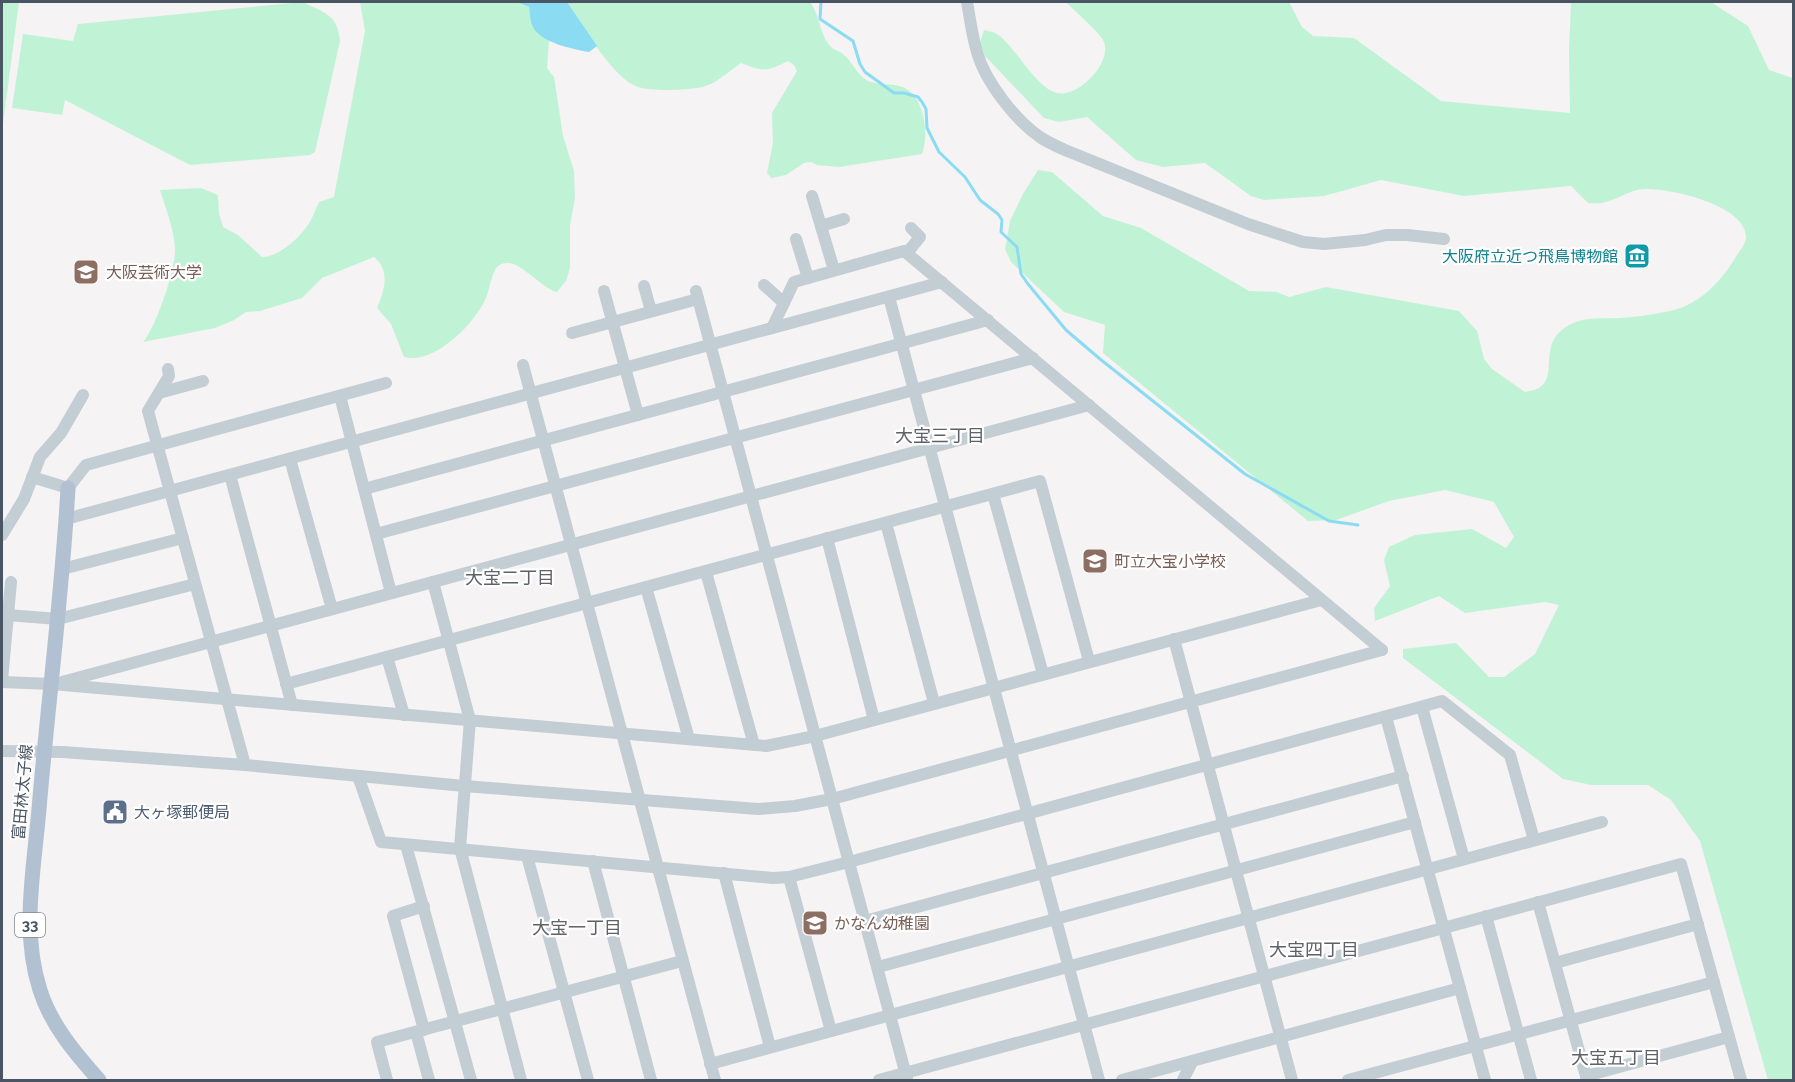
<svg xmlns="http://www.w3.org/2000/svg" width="1795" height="1082" font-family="Raleway,'Noto Sans JP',sans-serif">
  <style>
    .green { fill: #c0f3d5 }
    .water { fill: #8bdbf2 }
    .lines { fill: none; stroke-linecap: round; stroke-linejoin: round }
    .stream { stroke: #8bdbf2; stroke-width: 3 }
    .minor { stroke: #c3cdd4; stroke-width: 12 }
    .major { stroke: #b1c1d2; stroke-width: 15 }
    .labels { text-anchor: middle; stroke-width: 4.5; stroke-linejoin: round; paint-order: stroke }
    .shield { fill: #fff; stroke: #808891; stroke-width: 1.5 }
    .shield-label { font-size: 15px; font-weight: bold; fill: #495562 }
    .culture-label { font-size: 16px; fill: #0d838f; stroke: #fff; text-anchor: end }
    .education-label { font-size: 16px; fill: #785e54; stroke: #fff; text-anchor: start }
    .street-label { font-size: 16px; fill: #495562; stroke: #fff }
    .service-label { font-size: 16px; fill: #4e5e75; stroke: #fff; text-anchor: start }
    .neighbourhood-label { font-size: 18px; fill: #5e6268; stroke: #fff }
  </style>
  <rect width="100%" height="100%" fill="#f5f3f3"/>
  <!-- green -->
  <g class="green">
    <polygon points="2,2 19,2 2,131"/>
    <path d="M 302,2 C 324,12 338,15 340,41 L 315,152 L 310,155 L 190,165 L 65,100 L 62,115 L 12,108 L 23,34 L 73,41 L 78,24 Z"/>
    <path d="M 360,2 L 517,2 L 529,7 L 533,27 L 549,41 L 547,68 L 554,77 L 563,136 L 574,171 L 575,197 L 570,226 L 570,268 L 566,281 L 557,292 C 541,288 521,261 506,263 C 502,263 497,266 495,270 C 490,280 489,294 483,304 C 470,328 432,365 404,357 L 391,324 L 377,308 C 384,291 391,271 374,257 L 322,278 L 302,298 L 260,311 L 246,312 L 234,320 L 215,328 L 143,342 C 156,328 176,268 175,249 C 174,229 166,209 160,190 L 201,188 L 218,195 L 219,214 L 223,227 L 238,235 L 262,257 C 280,257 303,235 311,220 C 314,214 316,208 319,202 L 334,197 L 365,31 Z"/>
    <path d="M 567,2 L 810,2 C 820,15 819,34 831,47 C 834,50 840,51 843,54 C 852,61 857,75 868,81 C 880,86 898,82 908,90 C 925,102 929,136 922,154 L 839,167 L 817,165 L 811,162 L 804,163 L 786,175 L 771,178 L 767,173 L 773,143 L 772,113 L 797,71 L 794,65 L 788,61 C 766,72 764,72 741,63 C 710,86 710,89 670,90 C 660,90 648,90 638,87 C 612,78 582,24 567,2 Z"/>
    <path d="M 1066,2 L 1289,2 L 1302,27 L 1313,36 L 1354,38 L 1441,101 L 1570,113 L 1569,51 L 1571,2 L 1711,2 L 1748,26 L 1769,70 L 1793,78 L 1793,1080 L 1768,1080 L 1700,841 L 1671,800 L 1648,785 L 1591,785 L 1563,779 L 1403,658 L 1403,649 L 1456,643 L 1489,677 L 1504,677 L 1535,654 L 1559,605 L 1545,602 L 1465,613 L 1439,596 L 1375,621 L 1374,608 L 1390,586 L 1384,560 L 1389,547 L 1415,535 L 1472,529 L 1506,548 L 1514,537 L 1494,502 L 1445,490 L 1389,501 L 1336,520 L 1308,521 L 1103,353 L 1105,325 L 1064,312 L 1011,262 L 1005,249 L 1010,221 L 1023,194 L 1038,170 L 1052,172 L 1103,216 L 1141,228 L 1249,291 L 1277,292 L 1289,297 L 1326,287 L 1459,311 L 1477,331 L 1484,359 L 1492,369 L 1525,392 C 1529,391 1535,390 1539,388 C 1560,375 1535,342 1571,324 C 1588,316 1602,319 1620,318 C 1635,317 1669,313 1683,307 C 1707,297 1724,277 1737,255 C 1740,251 1745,244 1746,239 C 1749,205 1669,188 1644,189 C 1630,189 1616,201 1601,203 C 1597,204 1592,203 1588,203 L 1571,186 L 1464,196 L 1381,180 L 1324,196 L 1264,200 L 1251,196 L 1205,163 L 1163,167 L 1136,160 L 1087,117 L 1059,122 L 1044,118 L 985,56 L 980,43 L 984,30 C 988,31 994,32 997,34 C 1015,46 1036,88 1057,93 C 1078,98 1112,63 1104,42 C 1101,33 1073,10 1066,2 Z"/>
  </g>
  <!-- water -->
  <path class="water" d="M 517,2 L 567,2 L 597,46 L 589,52 C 573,49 541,43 533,27 C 530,21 530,13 529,7 Z"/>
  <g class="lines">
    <!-- stream -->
    <polyline class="stream" points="821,2 820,19 853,41 860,64 865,72 894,93 904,93 918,97 922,102 926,109 927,128 939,152 965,177 980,200 998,214 1002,220 1001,232 1017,247 1021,274 1028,284 1066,330 1100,359 1245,474 1329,521 1358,525"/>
    <!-- minor -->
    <g class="minor">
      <path d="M 967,2 C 970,18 972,36 977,52 C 985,81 1015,120 1040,137 C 1047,142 1056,146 1065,150 L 1248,224 L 1303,242 L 1324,244 L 1365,240 L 1386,235 L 1407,235 L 1444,239"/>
      <polyline points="812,196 834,270"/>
      <polyline points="821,226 844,219"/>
      <polyline points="796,239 808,278"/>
      <polyline points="907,253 920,237 911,228"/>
      <polyline points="764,285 784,303"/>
      <polyline points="644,286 651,311"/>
      <polyline points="604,291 638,415"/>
      <polyline points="696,291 907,1079"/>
      <polyline points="889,297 1099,1080"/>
      <polyline points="772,328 794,282 904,251 1382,650"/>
      <polyline points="572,333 698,299"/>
      <polyline points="523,365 715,1080"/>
      <polyline points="168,369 169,376 148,411 245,765"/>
      <polyline points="159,393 203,381"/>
      <polyline points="340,396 391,593"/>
      <polyline points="290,459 332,609"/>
      <polyline points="230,475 292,705"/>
      <polyline points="32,477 68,488 86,465 386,383"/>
      <polyline points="364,489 988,320"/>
      <polyline points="993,494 1043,674"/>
      <polyline points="66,519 942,282"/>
      <polyline points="886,523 934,703"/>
      <polyline points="376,534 1033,358"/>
      <polyline points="2,535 24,499 40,457 61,433 83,395"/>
      <polyline points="827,538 874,720"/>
      <polyline points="62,569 183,538"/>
      <polyline points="706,572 754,745"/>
      <polyline points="433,582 470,720 460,848 521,1080"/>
      <polyline points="646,587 689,739"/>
      <polyline points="7,615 58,619 195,584"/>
      <polyline points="1174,639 1292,1080"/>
      <polyline points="387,657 404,715"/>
      <polyline points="2,680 11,582"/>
      <polyline points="2,682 52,684 766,746 815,736 1321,600"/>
      <polyline points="62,682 1089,405"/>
      <polyline points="286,684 1040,481 1089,661"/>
      <polyline points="1422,707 1464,859"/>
      <polyline points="1386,717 1485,1080"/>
      <polyline points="2,751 62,752 245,765 464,786 758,809 795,806 832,799 1382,650"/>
      <polyline points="358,776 381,842 773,878 789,877 849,862 1442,701 1510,755 1534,840"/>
      <polyline points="406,845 471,1080"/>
      <polyline points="527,856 588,1080"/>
      <polyline points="593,861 651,1080"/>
      <polyline points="724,873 770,1047"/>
      <polyline points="789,877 831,1031"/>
      <polyline points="1538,902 1587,1080"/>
      <polyline points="1486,916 1531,1080"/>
      <polyline points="865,921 1403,776"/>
      <polyline points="1555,963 1698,924"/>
      <polyline points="878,967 1415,822"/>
      <polyline points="424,1030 393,916 424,906"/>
      <polyline points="416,1032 429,1080"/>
      <polyline points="710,1064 1602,822"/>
      <polyline points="1586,1076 1729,1037"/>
      <polyline points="387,1080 377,1042 682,961"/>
      <polyline points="879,1080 1681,864 1741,1080"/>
      <polyline points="1122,1080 1460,988"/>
      <polyline points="1183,1080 1192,1062"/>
      <polyline points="1348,1080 1714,982"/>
    </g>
    <!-- major -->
    <path class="major" d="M 68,488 C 62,596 48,702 39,809 C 34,869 21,932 40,990 C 51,1025 75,1053 99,1080"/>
  </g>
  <!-- icons -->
  <defs>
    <g id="museum-square" transform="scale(1.35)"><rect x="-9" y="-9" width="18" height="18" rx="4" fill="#0f9aa8" stroke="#fff"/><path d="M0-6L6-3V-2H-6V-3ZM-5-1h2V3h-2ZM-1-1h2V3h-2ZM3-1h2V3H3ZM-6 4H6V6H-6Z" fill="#fff"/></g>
    <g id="university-square" transform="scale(1.35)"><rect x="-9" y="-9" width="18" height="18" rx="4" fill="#8d6e63" stroke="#fff"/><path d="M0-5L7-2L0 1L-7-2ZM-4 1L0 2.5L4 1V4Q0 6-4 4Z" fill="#fff"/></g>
    <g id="school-square" transform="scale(1.35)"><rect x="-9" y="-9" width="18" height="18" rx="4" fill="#8d6e63" stroke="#fff"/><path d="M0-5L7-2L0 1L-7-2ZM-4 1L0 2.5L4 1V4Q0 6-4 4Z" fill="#fff"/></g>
    <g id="civic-square" transform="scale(1.35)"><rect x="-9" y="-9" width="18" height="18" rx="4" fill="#5c6f8a" stroke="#fff"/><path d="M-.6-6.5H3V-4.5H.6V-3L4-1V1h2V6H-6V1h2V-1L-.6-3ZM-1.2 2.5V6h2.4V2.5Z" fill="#fff"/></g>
  </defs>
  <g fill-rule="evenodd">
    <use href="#museum-square" x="1637" y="256"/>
    <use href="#university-square" x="86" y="272"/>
    <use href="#school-square" x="1095" y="561"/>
    <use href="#civic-square" x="115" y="812"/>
    <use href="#school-square" x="815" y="923"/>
  </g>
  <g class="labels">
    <!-- shield labels -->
    <rect class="shield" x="15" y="913" width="30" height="24" rx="4.5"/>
    <g class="shield-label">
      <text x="30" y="930">33</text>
    </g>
    <!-- culture labels -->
    <g class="culture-label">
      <text x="1618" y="262">大阪府立近つ飛鳥博物館</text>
    </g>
    <!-- education labels -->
    <g class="education-label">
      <text x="106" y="278">大阪芸術大学</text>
      <text x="1114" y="567">町立大宝小学校</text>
      <text x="834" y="929">かなん幼稚園</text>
    </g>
    <!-- street labels -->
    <g class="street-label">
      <text transform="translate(22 792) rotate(-85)" y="6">富田林太子線</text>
    </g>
    <!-- service labels -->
    <g class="service-label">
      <text x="134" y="818">大ヶ塚郵便局</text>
    </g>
    <!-- neighbourhood labels -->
    <g class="neighbourhood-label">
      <text x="940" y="442">大宝三丁目</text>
      <text x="510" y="584">大宝二丁目</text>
      <text x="577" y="934">大宝一丁目</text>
      <text x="1314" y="956">大宝四丁目</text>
      <text x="1616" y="1064">大宝五丁目</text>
    </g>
  </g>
  <!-- border -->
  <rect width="1795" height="1082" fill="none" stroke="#495562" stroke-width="6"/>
</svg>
